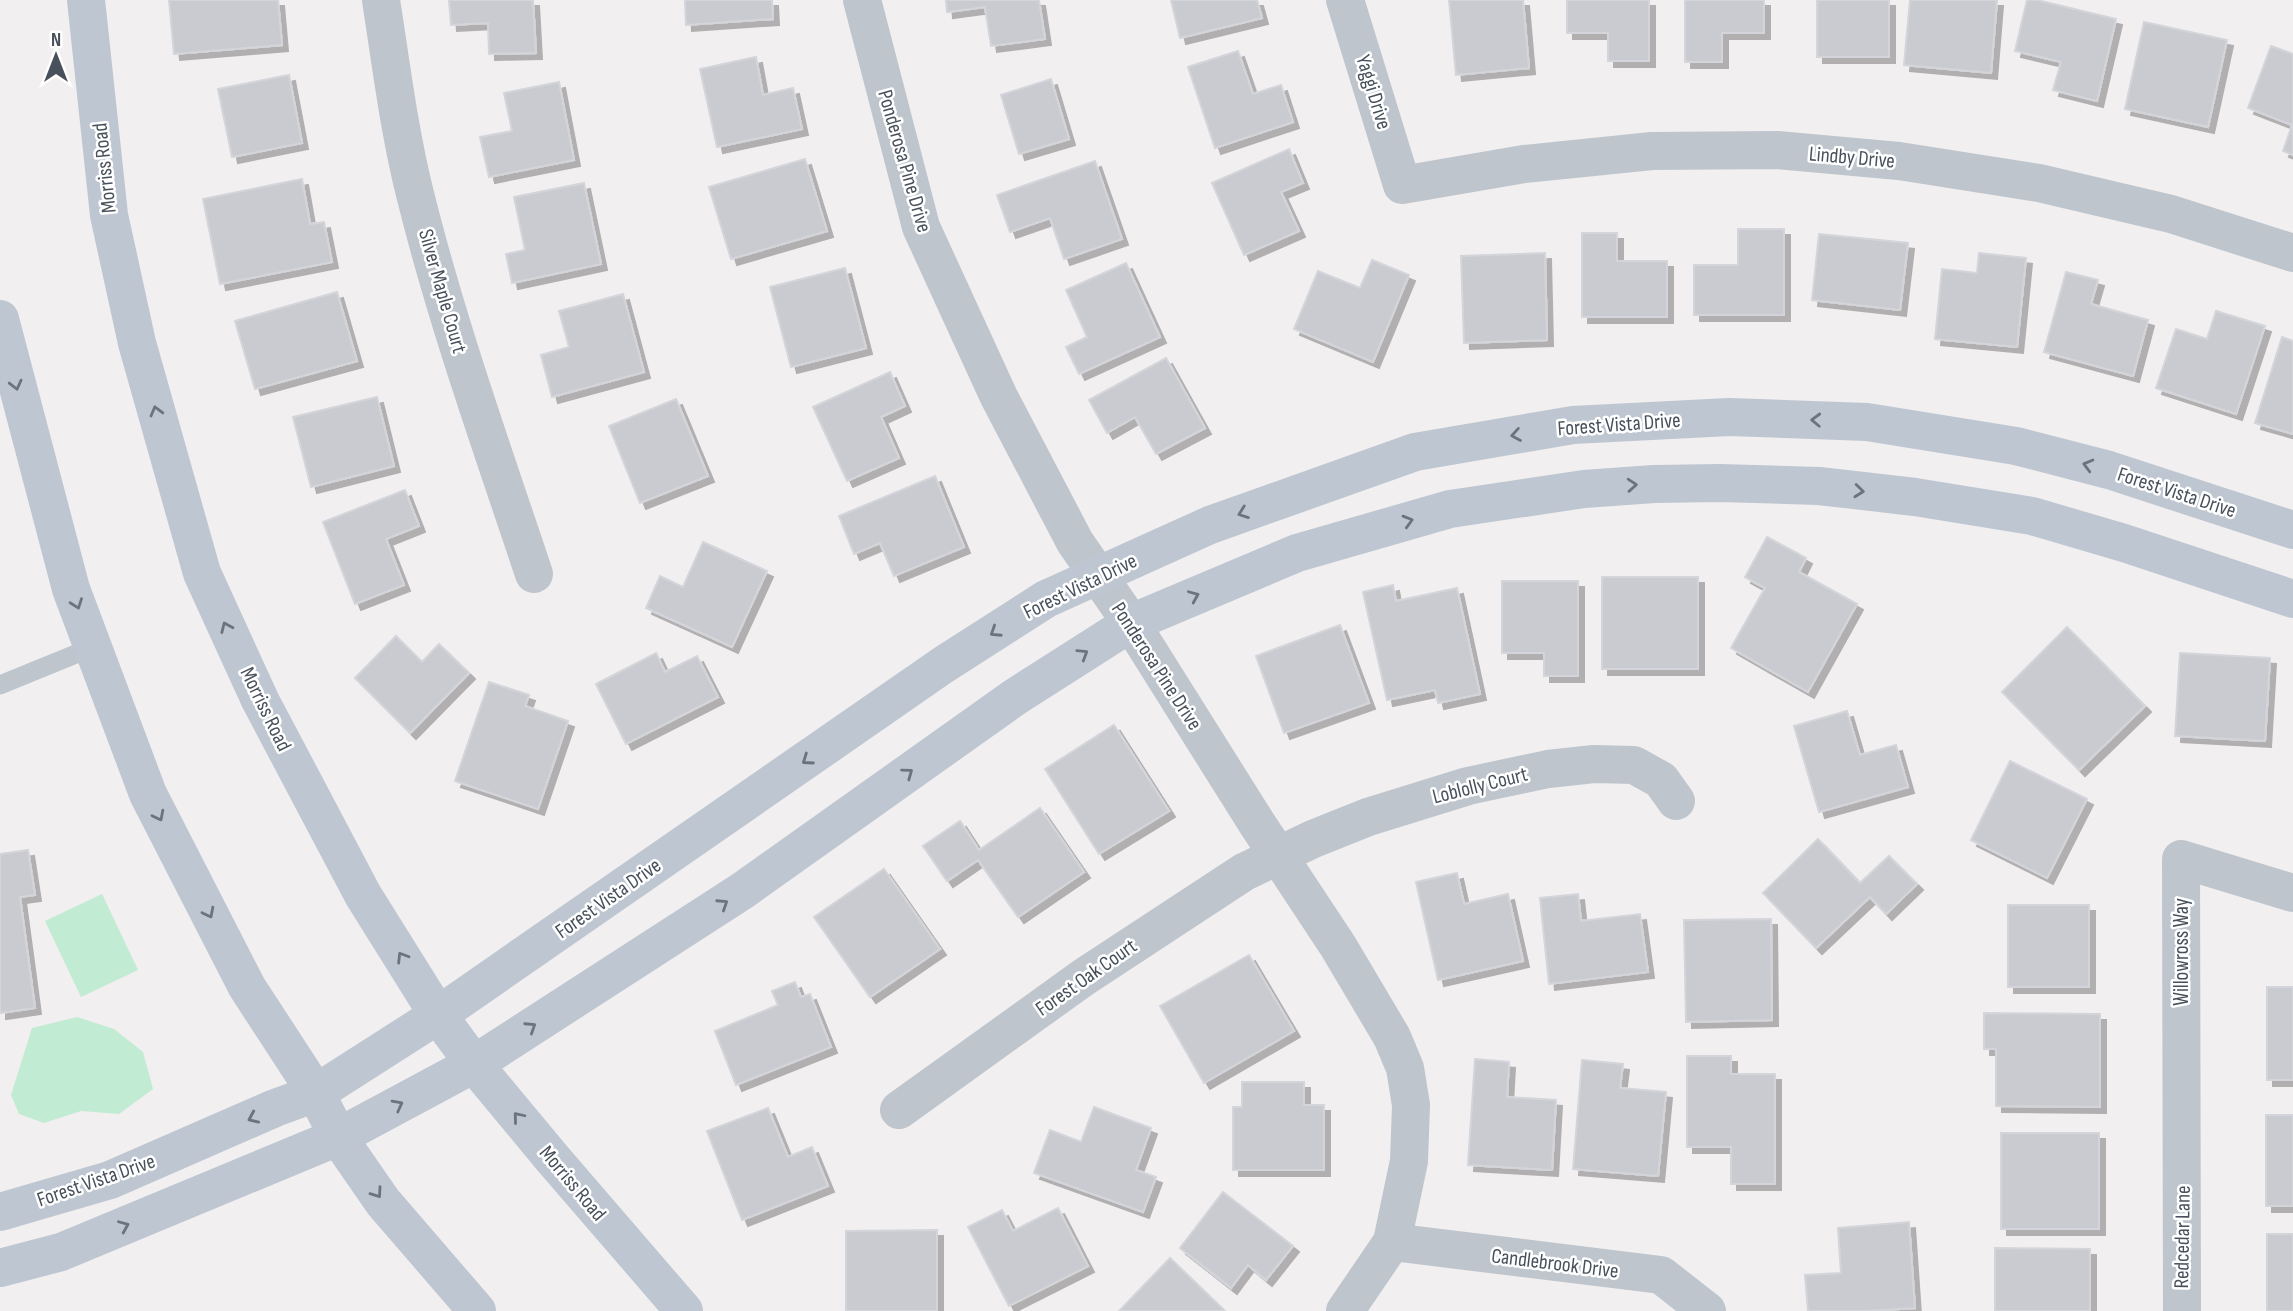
<svg xmlns="http://www.w3.org/2000/svg" width="2293" height="1311" font-family="'Sofia Sans Condensed',sans-serif">
  <style>
    .green { fill: #c1ebd3 }
    .building { fill: #c9cbd1; stroke: #d3d5da; stroke-width: 2; filter: url(#shadow) }
    .lines { fill: none; stroke-linecap: round; stroke-linejoin: round }
    .service { stroke: #bec5cd; stroke-width: 19 }
    .minor { stroke: #bec5cd; stroke-width: 38 }
    .secondary { stroke: #bec6d1; stroke-width: 38 }
    .oneway { stroke: #6b747e }
    .labels { text-anchor: middle; stroke-width: 5; stroke-linejoin: round; paint-order: stroke }
    .street-label { font-size: 21px; fill: #48515b; stroke: #fff }
  </style>
  <defs>
    <filter id="shadow"><feDropShadow dx="6" dy="6" stdDeviation="0" flood-color="#0004"/></filter>
  </defs>
  <rect width="100%" height="100%" fill="#f1efef"/>
  <!-- green -->
  <g class="green">
    <polygon points="102,894 138,970 81,997 45,921"/>
    <polygon points="77,1017 114,1029 143,1052 153,1089 119,1114 81,1111 44,1123 19,1114 11,1095 32,1028"/>
  </g>
  <!-- building -->
  <g class="building">
    <polygon points="169,0 278,0 282,45 174,54"/>
    <polygon points="449,0 533,0 536,53 489,54 488,23 451,25"/>
    <polygon points="685,0 772,0 773,19 686,25"/>
    <polygon points="946,0 1039,0 1045,39 991,46 985,7 947,12"/>
    <polygon points="1171,0 1257,0 1262,18 1180,38"/>
    <polygon points="1449,0 1523,0 1529,68 1456,75"/>
    <polygon points="1567,0 1649,0 1649,61 1608,61 1608,33 1567,33"/>
    <polygon points="1685,0 1764,0 1764,33 1722,33 1722,62 1685,62"/>
    <rect x="1817" y="0" width="72" height="57"/>
    <polygon points="1910,0 1997,0 1991,73 1904,65"/>
    <polygon points="2027,0 2037,0 2116,19 2097,101 2053,90 2061,62 2015,51"/>
    <polygon points="2144,22 2227,40 2208,127 2125,109"/>
    <polygon points="2271,46 2293,54 2293,155 2283,151 2292,125 2248,108"/>
    <polygon points="1238,51 1253,94 1281,85 1293,122 1215,148 1188,67"/>
    <polygon points="756,57 763,95 793,88 802,129 717,147 700,69"/>
    <polygon points="289,75 302,143 232,157 218,89"/>
    <polygon points="1051,79 1069,139 1019,154 1001,95"/>
    <polygon points="559,82 574,160 489,177 480,137 512,131 504,93"/>
    <polygon points="1289,149 1303,183 1281,192 1299,231 1244,255 1212,183"/>
    <polygon points="805,159 827,231 731,259 709,187"/>
    <polygon points="1095,161 1122,239 1064,259 1050,218 1010,232 997,195"/>
    <polygon points="302,179 310,224 324,222 332,262 220,284 203,199"/>
    <polygon points="584,183 601,264 512,283 506,254 525,250 514,197"/>
    <polygon points="1738,229 1784,229 1784,315 1694,315 1694,265 1738,265"/>
    <polygon points="1582,233 1617,233 1617,261 1667,261 1667,317 1582,317"/>
    <polygon points="1819,234 1908,243 1900,310 1812,300"/>
    <polygon points="1545,253 1547,340 1464,343 1461,256"/>
    <polygon points="1979,253 2026,258 2017,347 1935,339 1942,269 1977,273"/>
    <polygon points="1372,260 1409,275 1373,362 1294,329 1318,271 1360,288"/>
    <polygon points="1126,263 1160,337 1079,374 1066,347 1087,337 1066,290"/>
    <polygon points="845,268 866,348 791,367 770,287"/>
    <polygon points="2066,272 2098,280 2091,304 2148,320 2133,376 2044,352"/>
    <polygon points="337,292 357,361 255,389 235,321"/>
    <polygon points="623,294 644,372 552,397 541,355 569,347 559,311"/>
    <polygon points="2216,311 2265,326 2236,414 2156,388 2176,329 2207,339"/>
    <polygon points="2282,337 2293,341 2293,434 2255,423"/>
    <polygon points="1166,358 1205,428 1156,454 1135,417 1107,433 1089,400"/>
    <polygon points="890,372 905,406 881,417 899,458 847,481 813,407"/>
    <polygon points="377,397 394,466 311,487 293,417"/>
    <polygon points="676,399 708,476 640,503 609,426"/>
    <polygon points="935,476 964,547 894,576 880,543 854,554 839,516"/>
    <polygon points="405,490 419,526 386,539 404,585 355,604 323,522"/>
    <polygon points="1767,537 1806,558 1799,572 1857,604 1808,692 1731,648 1765,588 1745,577"/>
    <polygon points="703,542 767,571 732,647 646,608 660,576 683,587"/>
    <rect x="1602" y="577" width="96" height="92"/>
    <polygon points="1502,581 1578,581 1578,676 1544,676 1544,653 1502,653"/>
    <polygon points="1393,585 1396,601 1457,588 1480,694 1438,703 1435,690 1387,700 1363,592"/>
    <polygon points="1340,625 1369,703 1284,733 1256,656"/>
    <polygon points="2067,627 2145,706 2079,770 2002,692"/>
    <polygon points="396,636 422,662 439,644 469,673 410,733 355,678"/>
    <polygon points="656,653 665,672 697,656 718,697 626,744 596,684"/>
    <polygon points="2180,653 2270,658 2265,741 2175,736"/>
    <polygon points="489,682 529,695 525,706 568,721 538,809 455,781"/>
    <polygon points="1847,711 1860,755 1896,745 1908,787 1819,812 1794,726"/>
    <polygon points="1114,725 1169,811 1099,854 1045,769"/>
    <polygon points="2010,761 2087,799 2047,878 1971,840"/>
    <polygon points="1040,808 1084,872 1018,917 978,860 947,881 923,846 960,821 979,850"/>
    <polygon points="1818,839 1860,883 1889,856 1917,884 1886,914 1870,897 1816,948 1763,893"/>
    <polygon points="28,850 35,895 20,897 35,1008 0,1013 0,854"/>
    <polygon points="884,869 940,949 870,997 814,917"/>
    <polygon points="1457,873 1464,904 1508,894 1523,961 1438,980 1416,882"/>
    <polygon points="1578,894 1581,921 1640,914 1648,972 1549,984 1540,898"/>
    <rect x="2008" y="905" width="81" height="82"/>
    <polygon points="1771,919 1772,1020 1686,1022 1684,920"/>
    <polygon points="1249,955 1294,1031 1204,1083 1160,1006"/>
    <polygon points="795,982 801,997 810,994 831,1047 736,1085 715,1031 778,1005 772,991"/>
    <rect x="2267" y="987" width="26" height="93"/>
    <polygon points="1984,1013 2100,1014 2100,1107 1996,1106 1996,1049 1984,1049"/>
    <polygon points="1687,1056 1731,1056 1731,1074 1775,1074 1775,1184 1731,1184 1731,1147 1687,1147"/>
    <polygon points="1475,1059 1509,1062 1507,1097 1556,1100 1552,1170 1468,1165"/>
    <polygon points="1582,1060 1623,1064 1620,1088 1666,1092 1658,1176 1573,1169"/>
    <polygon points="1242,1082 1304,1082 1304,1105 1324,1105 1324,1170 1233,1170 1233,1107 1242,1107"/>
    <polygon points="1094,1107 1151,1128 1136,1170 1156,1177 1143,1212 1034,1173 1050,1130 1081,1142"/>
    <polygon points="768,1108 788,1157 812,1147 828,1186 742,1220 707,1131"/>
    <rect x="2266" y="1115" width="27" height="91"/>
    <rect x="2001" y="1133" width="98" height="96"/>
    <polygon points="1223,1192 1293,1246 1266,1280 1248,1265 1231,1288 1180,1248"/>
    <polygon points="1058,1208 1088,1266 1009,1306 968,1227 1002,1210 1013,1231"/>
    <polygon points="1909,1222 1915,1308 1869,1311 1808,1311 1805,1275 1841,1273 1838,1228"/>
    <polygon points="937,1230 937,1311 846,1311 846,1231"/>
    <rect x="2267" y="1234" width="26" height="77"/>
    <polygon points="1995,1248 2090,1249 2090,1311 1995,1311"/>
    <polygon points="1170,1258 1225,1311 1119,1311"/>
  </g>
  <g class="lines">
    <!-- service -->
    <polyline class="service" points="0,685 93,647"/>
    <!-- minor -->
    <g class="minor">
      <path d="M 381,0 C 391,64 399,130 415,194 C 447,323 492,448 534,574"/>
      <polyline points="862,0 921,227 999,397 1075,542 1131,623 1256,822 1338,946 1392,1037 1405,1068 1411,1105 1409,1161 1392,1242 1345,1311"/>
      <polyline points="1345,0 1402,185 1524,164 1652,151 1777,150 1899,161 2039,183 2171,214 2293,253"/>
      <polyline points="899,1110 1084,977 1244,872 1313,839 1368,817 1468,786 1548,769 1594,764 1634,765 1661,780 1676,801"/>
      <polyline points="1392,1242 1661,1275 1707,1311"/>
      <polyline points="2182,1311 2181,859 2293,893"/>
    </g>
    <!-- secondary -->
    <g class="secondary">
      <polyline points="86,0 109,215 137,343 202,573 260,700 363,895 438,1015 474,1064 552,1158 684,1311"/>
      <polyline points="0,319 71,589 148,794 247,987 316,1093 338,1137 383,1202 477,1311"/>
      <polyline points="0,1212 110,1180 275,1108 316,1093 438,1015 943,665 1046,599 1210,525 1415,452 1573,425 1729,417 1867,422 2016,446 2109,470 2293,530"/>
      <polyline points="0,1268 61,1252 338,1137 474,1064 742,891 1015,697 1131,623 1297,553 1450,509 1584,489 1654,484 1720,483 1819,486 1915,497 2032,516 2124,543 2293,599"/>
    </g>
  </g>
  <!-- one-way arrows -->
  <defs><path id="oneway-chevron" d="M-2-3.5L2.5 0L-2 3.5" fill="none" stroke-width="1.6" stroke-linecap="round" stroke-linejoin="round" transform="scale(1.75)"/></defs>
  <g class="oneway">
    <use href="#oneway-chevron" transform="translate(16 385) rotate(76)"/>
    <use href="#oneway-chevron" transform="translate(156 411) rotate(-105)"/>
    <use href="#oneway-chevron" transform="translate(1816 420) rotate(-178)"/>
    <use href="#oneway-chevron" transform="translate(1516 435) rotate(170)"/>
    <use href="#oneway-chevron" transform="translate(2088 465) rotate(-165)"/>
    <use href="#oneway-chevron" transform="translate(1632 485) rotate(-4)"/>
    <use href="#oneway-chevron" transform="translate(1859 491) rotate(6)"/>
    <use href="#oneway-chevron" transform="translate(1243 513) rotate(160)"/>
    <use href="#oneway-chevron" transform="translate(1408 521) rotate(-16)"/>
    <use href="#oneway-chevron" transform="translate(1194 596) rotate(-23)"/>
    <use href="#oneway-chevron" transform="translate(77 604) rotate(70)"/>
    <use href="#oneway-chevron" transform="translate(226 627) rotate(-114)"/>
    <use href="#oneway-chevron" transform="translate(995 632) rotate(147)"/>
    <use href="#oneway-chevron" transform="translate(1083 654) rotate(-32)"/>
    <use href="#oneway-chevron" transform="translate(807 760) rotate(145)"/>
    <use href="#oneway-chevron" transform="translate(908 773) rotate(-36)"/>
    <use href="#oneway-chevron" transform="translate(159 816) rotate(63)"/>
    <use href="#oneway-chevron" transform="translate(723 904) rotate(-33)"/>
    <use href="#oneway-chevron" transform="translate(209 913) rotate(63)"/>
    <use href="#oneway-chevron" transform="translate(402 957) rotate(-122)"/>
    <use href="#oneway-chevron" transform="translate(531 1027) rotate(-33)"/>
    <use href="#oneway-chevron" transform="translate(398 1105) rotate(-28)"/>
    <use href="#oneway-chevron" transform="translate(518 1117) rotate(-130)"/>
    <use href="#oneway-chevron" transform="translate(253 1118) rotate(156)"/>
    <use href="#oneway-chevron" transform="translate(377 1193) rotate(55)"/>
    <use href="#oneway-chevron" transform="translate(124 1226) rotate(-23)"/>
  </g>
  <g class="labels">
    <!-- street labels -->
    <g class="street-label">
      <text transform="translate(1374 92) rotate(73)" y="7">Yaggi Drive</text>
      <text transform="translate(1852 157) rotate(5)" y="7">Lindby Drive</text>
      <text transform="translate(905 161) rotate(74)" y="7">Ponderosa Pine Drive</text>
      <text transform="translate(104 168) rotate(-96)" y="7">Morriss Road</text>
      <text transform="translate(443 291) rotate(74)" y="7">Silver Maple Court</text>
      <text transform="translate(1619 424) rotate(-4)" y="7">Forest Vista Drive</text>
      <text transform="translate(2177 492) rotate(18)" y="7">Forest Vista Drive</text>
      <text transform="translate(1080 586) rotate(-26)" y="7">Forest Vista Drive</text>
      <text transform="translate(1157 666) rotate(57)" y="7">Ponderosa Pine Drive</text>
      <text transform="translate(266 709) rotate(64)" y="7">Morriss Road</text>
      <text transform="translate(1480 785) rotate(-14)" y="7">Loblolly Court</text>
      <text transform="translate(608 898) rotate(-35)" y="7">Forest Vista Drive</text>
      <text transform="translate(2181 952) rotate(-90)" y="7">Willowross Way</text>
      <text transform="translate(1086 977) rotate(-35)" y="7">Forest Oak Court</text>
      <text transform="translate(96 1180) rotate(-19)" y="7">Forest Vista Drive</text>
      <text transform="translate(573 1183) rotate(50)" y="7">Morriss Road</text>
      <text transform="translate(2182 1237) rotate(-89)" y="7">Redcedar Lane</text>
      <text transform="translate(1555 1263) rotate(7)" y="7">Candlebrook Drive</text>
    </g>
  </g>
  <!-- north arrow -->
  <g transform="translate(56 56)" stroke="#ffffff" stroke-width="5" paint-order="stroke">
  <path d="M0-5L12 26L0 18L-12 26Z" fill="#48515b"/>
  <text y="-10" font-size="19" font-weight="bold" text-anchor="middle" fill="#48515b">N</text>
  </g>
</svg>
